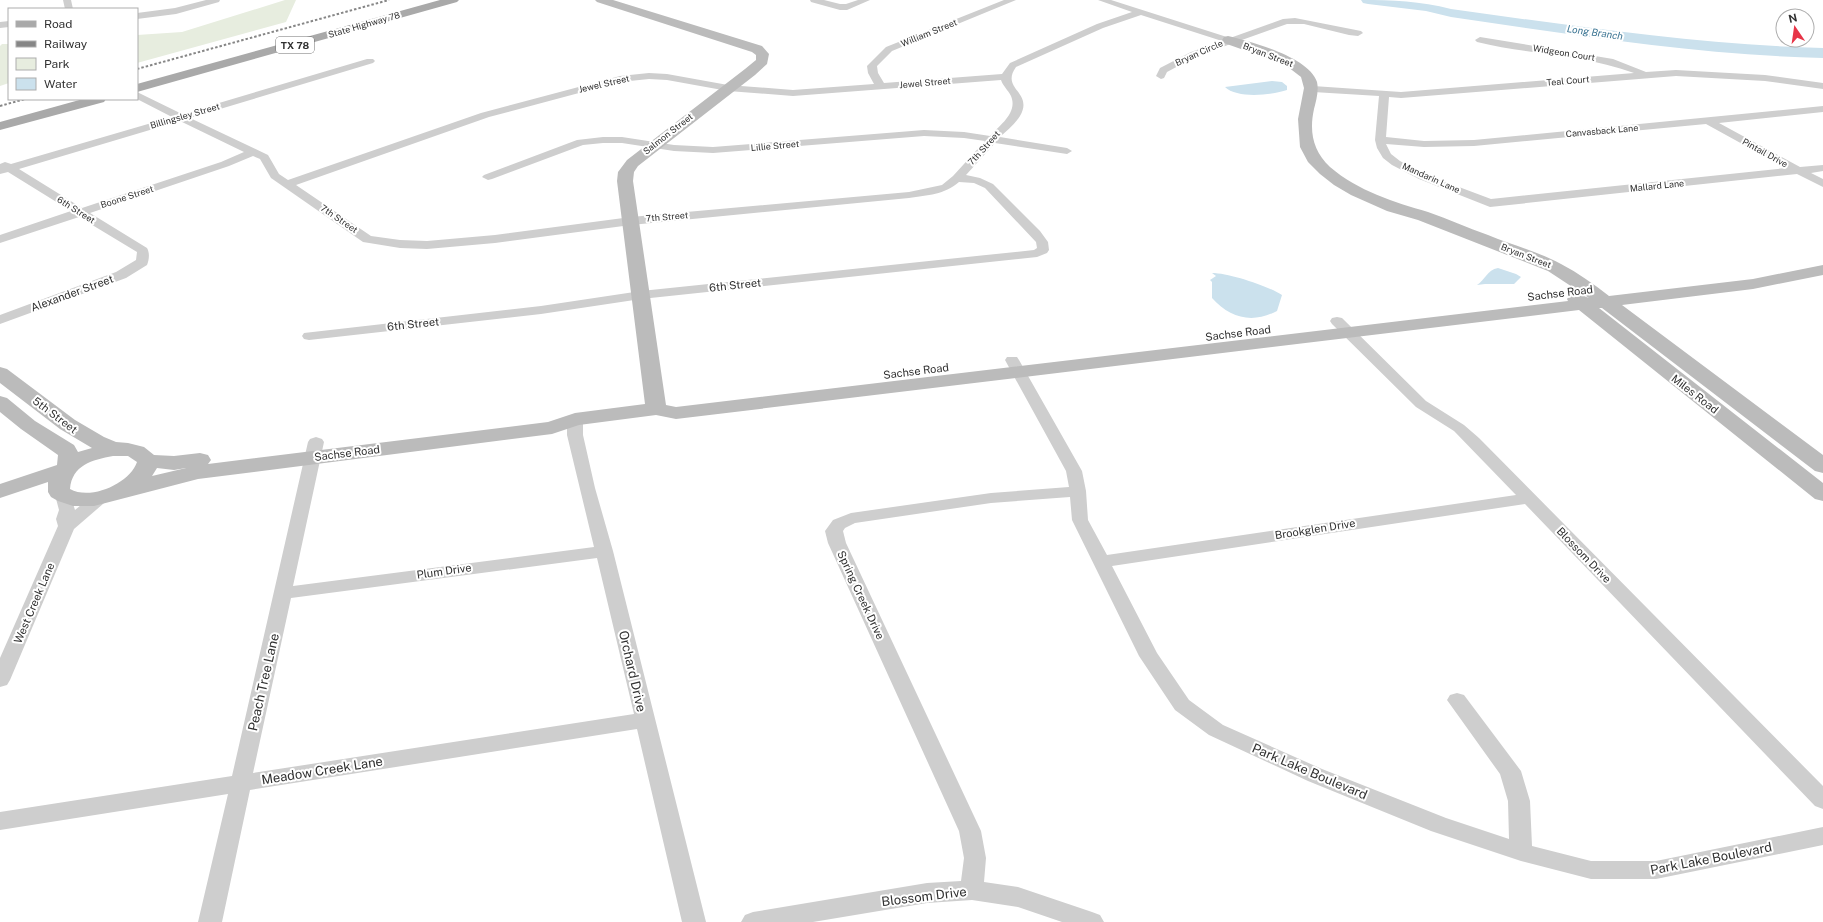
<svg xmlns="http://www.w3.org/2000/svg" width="1823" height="922" font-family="'Public Sans',sans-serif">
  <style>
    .green { fill: #e7eddf }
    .water { fill: #cbe1ed }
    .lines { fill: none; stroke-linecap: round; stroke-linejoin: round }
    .river { fill: #cbe1ed; fill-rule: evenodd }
    .street { fill: #cecece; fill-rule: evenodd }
    .secondary { fill: #bbb; fill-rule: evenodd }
    .primary { fill: #a9a9a9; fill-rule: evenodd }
    .rail { stroke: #868686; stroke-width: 2; stroke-dasharray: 2.5 2; stroke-linecap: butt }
    .labels { text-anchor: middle; stroke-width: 4; stroke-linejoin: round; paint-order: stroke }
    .far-street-label { font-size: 9px; fill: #313131; stroke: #fff }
    .far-water-label { font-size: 10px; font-style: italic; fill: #3d7694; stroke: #fff }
    .shield { fill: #fff; stroke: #6f6f6f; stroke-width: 1 }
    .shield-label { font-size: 10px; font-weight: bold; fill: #313131 }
    .street-label { font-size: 11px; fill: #313131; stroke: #fff }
    .near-street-label { font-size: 13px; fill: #313131; stroke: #fff }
  </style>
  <rect width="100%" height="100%" fill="#fff"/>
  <!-- green -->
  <g class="green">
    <polygon points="285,0 296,0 286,22 137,63 137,35 182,32"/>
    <polygon points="2,44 9,44 9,83 0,86 0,46"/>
  </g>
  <!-- water -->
  <g class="water">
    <path d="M 1272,81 L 1282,82 L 1287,86 L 1287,90 C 1272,95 1237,99 1225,87 Z"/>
    <path d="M 1498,268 L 1516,274 L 1521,277 L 1514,284 L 1485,284 L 1477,285 C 1485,280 1487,270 1498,268 Z"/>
    <path d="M 1212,273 C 1229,273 1268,286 1282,295 L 1277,311 C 1252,324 1230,318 1212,298 L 1212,282 L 1210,280 L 1216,276 Z"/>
  </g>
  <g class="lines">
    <!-- river -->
    <path class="river" d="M 1361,0 C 1393,0 1420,1 1451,9 C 1575,26 1698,45 1823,48 L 1823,58 C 1698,55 1575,35 1451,17 L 1426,11 L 1368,4 L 1363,3 Z"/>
    <!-- street -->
    <g class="street">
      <polygon points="63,0 71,0 73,9 65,9"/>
      <polygon points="206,0 220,0 219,2 176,14 137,19 137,13 175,8"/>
      <polygon points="810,0 824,0 840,4 846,4 858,0 870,0 847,10 840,10 811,2"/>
      <path d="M 1004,0 L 1016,0 L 892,51 L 877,66 L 878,73 L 884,83 L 1002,74 L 1010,63 L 1097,24 L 1132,12 L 1098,0 L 1111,0 L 1230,38 L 1283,19 L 1295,18 L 1361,31 L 1363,33 L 1358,36 L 1349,35 L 1304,24 L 1287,24 L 1197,56 L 1167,72 L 1164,78 L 1161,79 L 1156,76 L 1160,68 L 1191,52 L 1222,41 L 1141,15 L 1103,28 L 1016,67 C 1000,89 1034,92 1020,116 C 1015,124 1006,131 1000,137 L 1067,148 L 1072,151 L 1067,154 L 995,143 L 966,175 L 980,178 L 993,184 L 1040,231 L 1048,242 L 1049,250 L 1047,253 L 1037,257 L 641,299 L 541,314 L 309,340 L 304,339 L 302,336 L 304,333 L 541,306 L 641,291 L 1034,250 L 1037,248 L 1036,242 L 985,188 L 974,183 L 959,182 C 944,195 928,195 909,198 L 631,225 L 495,243 L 427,249 L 400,248 L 363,242 L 271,178 L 260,159 L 253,156 L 229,166 L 90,213 L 147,248 C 150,253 149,260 147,265 L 126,278 L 0,324 L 0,315 L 116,272 L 136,260 L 137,252 L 79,217 L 0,243 L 0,235 L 71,211 L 8,172 L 0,174 L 0,164 L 5,162 L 11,164 L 172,117 L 137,99 L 137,92 L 182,114 L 367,59 L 373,59 L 375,61 L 373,63 L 190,118 L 268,155 L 279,174 L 288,180 L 481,113 L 620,76 L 649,73 L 667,74 L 728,85 L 793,90 L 874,84 L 868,73 L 867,66 L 886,47 ZM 649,79 L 667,80 L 728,91 L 793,96 L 1001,80 C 1003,86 1008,90 1011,96 C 1018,113 1000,125 990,136 L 964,132 L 924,130 L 713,147 L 674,145 L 622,137 L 603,137 L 577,140 L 484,175 L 482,177 L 488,180 L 492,179 L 583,145 L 603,143 L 622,143 L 674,151 L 713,153 L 924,136 L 964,138 L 985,141 L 953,176 L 942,185 L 909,192 L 631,217 L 495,235 L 427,241 L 400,240 L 371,236 L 296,185 L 489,117 L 620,82 ZM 180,121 L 244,152 L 221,162 L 82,208 L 19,169 Z"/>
      <polygon points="9,21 9,27 0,28 0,22"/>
      <path d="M 1480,37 L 1613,59 L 1646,72 L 1676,70 L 1765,75 L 1823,83 L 1823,89 L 1765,81 L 1676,76 L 1401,98 L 1389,97 L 1386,137 L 1424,141 L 1474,140 L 1823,106 L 1823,112 L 1719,123 L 1800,167 L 1823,165 L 1823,171 L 1811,173 L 1823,179 L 1823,187 L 1797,174 L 1490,207 L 1419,179 L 1392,165 L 1383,158 L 1377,148 L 1375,140 L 1379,96 L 1313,92 L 1308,89 L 1313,86 L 1401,92 L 1634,73 C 1582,54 1530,55 1477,42 L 1475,40 ZM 1706,124 L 1786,168 L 1491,199 L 1427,175 L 1400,161 L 1391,154 L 1386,144 L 1424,147 L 1474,146 Z"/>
      <polygon points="1337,317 1342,318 1426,401 1464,425 1479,438 1823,786 1823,809 1815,806 1525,504 1112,566 1157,653 1189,700 1223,725 1322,769 1446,818 1509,839 1508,801 1500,774 1447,700 1450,695 1457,693 1464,695 1521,771 1530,801 1532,846 1591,861 1656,861 1823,827 1823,845 1656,879 1591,879 1521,861 1431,831 1308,781 1209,735 1175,710 1139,656 1072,520 1070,497 991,503 855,523 845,528 843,531 846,543 981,831 986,858 984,882 1018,887 1092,912 1100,915 1104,922 1062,922 1018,907 972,900 927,903 813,922 741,922 745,915 753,912 927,883 961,881 964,858 959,831 828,543 825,531 833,520 851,513 991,493 1069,487 1066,471 1005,360 1007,357 1017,357 1019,360 1082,471 1086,491 1088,520 1107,555 1516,495 1454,431 1416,407 1332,324 1330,321 1332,318"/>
      <path d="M 575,414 L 580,416 L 583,419 L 583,435 L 595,488 L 613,551 L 706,922 L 682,922 L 637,729 L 250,790 L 222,922 L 198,922 L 228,794 L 0,830 L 0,812 L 232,776 L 308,442 L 310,439 L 316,437 L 322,439 L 324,442 L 293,586 L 594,547 L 567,435 L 567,419 L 570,416 ZM 597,558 L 634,714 L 253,773 L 291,598 Z"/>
      <path d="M 63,490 L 69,491 L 75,510 C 85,502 96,490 109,493 L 111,497 L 74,529 L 10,680 L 7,685 L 0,687 L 0,658 L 58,526 L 56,519 L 59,510 L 55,495 L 57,491 Z"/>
    </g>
    <!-- secondary -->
    <path class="secondary" d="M 595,0 L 613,0 L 762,46 L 769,54 L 767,64 L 755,75 L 638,166 L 634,172 L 633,181 L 666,405 L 676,407 L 1568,301 L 1567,299 L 1570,295 L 1576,293 L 1589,298 L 1548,271 L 1418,220 L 1387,211 L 1351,195 L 1334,185 L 1320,174 L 1308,162 L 1300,147 L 1298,119 L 1304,88 L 1301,77 L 1288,67 L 1278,62 L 1224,43 L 1222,40 L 1224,37 L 1228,36 C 1252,42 1309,57 1317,82 C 1319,91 1316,101 1314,109 C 1309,132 1313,151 1330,167 C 1358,191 1394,202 1428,212 C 1448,219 1468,228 1488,235 C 1512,245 1539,252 1561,264 C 1578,273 1594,284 1609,296 L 1753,279 L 1823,265 L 1823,275 L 1753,289 L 1622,305 L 1823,455 L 1823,473 L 1815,471 L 1602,308 L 1599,308 L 1823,483 L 1823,501 L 1815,499 L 1579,310 L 676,419 L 656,415 L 579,425 L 552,434 L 198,479 L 94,506 L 73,506 L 58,501 L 51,497 L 48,492 L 48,482 L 0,498 L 0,484 L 57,465 L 58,455 L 21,429 L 0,412 L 0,396 L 7,398 L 35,421 L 74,445 L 78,452 L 92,448 L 60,429 L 0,383 L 0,367 L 7,369 L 75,420 L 104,437 L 116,442 L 128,443 L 144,447 L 154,455 L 174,456 L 200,453 L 208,455 L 211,460 L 208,464 L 548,422 L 575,413 L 645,404 L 617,181 L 618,172 L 627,160 L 745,69 L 756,60 L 756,55 L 752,52 L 597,2 ZM 113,456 L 128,456 L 137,462 C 130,483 91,501 70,489 C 72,465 92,460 113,456 ZM 157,468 L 174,470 L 186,468 L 152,476 Z"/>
    <!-- primary -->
    <g class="primary">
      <polygon points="440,0 459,0 457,2 137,92 137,84"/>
      <polygon points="83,99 106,99 104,102 0,130 0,122"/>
    </g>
    <!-- rail -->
    <g class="rail">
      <polyline points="137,69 389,0"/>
      <polyline points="0,106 25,99"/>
    </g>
  </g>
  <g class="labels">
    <!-- far-street labels -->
    <g class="far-street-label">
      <text transform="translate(364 25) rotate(-16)" y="3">State Highway 78</text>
      <text transform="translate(929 33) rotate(-22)" y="3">William Street</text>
      <text transform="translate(1199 53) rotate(-24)" y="3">Bryan Circle</text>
      <text transform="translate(1564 53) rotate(9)" y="3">Widgeon Court</text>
      <text transform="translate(1268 55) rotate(21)" y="3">Bryan Street</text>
      <text transform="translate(1568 81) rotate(-5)" y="3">Teal Court</text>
      <text transform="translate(925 83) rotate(-5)" y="3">Jewel Street</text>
      <text transform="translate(604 84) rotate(-13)" y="3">Jewel Street</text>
      <text transform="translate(185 116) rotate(-16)" y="3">Billingsley Street</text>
      <text transform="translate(1602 131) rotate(-5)" y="3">Canvasback Lane</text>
      <text transform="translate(668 134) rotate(-38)" y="3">Salmon Street</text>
      <text transform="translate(775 146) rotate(-5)" y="3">Lillie Street</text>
      <text transform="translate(984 148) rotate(-48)" y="3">7th Street</text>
      <text transform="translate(1765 153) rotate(29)" y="3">Pintail Drive</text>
      <text transform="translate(1431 178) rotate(24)" y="3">Mandarin Lane</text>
      <text transform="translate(1657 186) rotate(-6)" y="3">Mallard Lane</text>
      <text transform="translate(127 197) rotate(-18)" y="3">Boone Street</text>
      <text transform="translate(76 210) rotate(32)" y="3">6th Street</text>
      <text transform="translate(667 217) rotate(-5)" y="3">7th Street</text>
      <text transform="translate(339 219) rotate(34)" y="3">7th Street</text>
      <text transform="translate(1526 256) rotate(21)" y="3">Bryan Street</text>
    </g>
    <!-- far-water labels -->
    <g class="far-water-label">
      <text transform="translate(1595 32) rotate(8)" y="4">Long Branch</text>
    </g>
    <!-- shield labels -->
    <rect class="shield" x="276" y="37" width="38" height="16" rx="3"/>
    <g class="shield-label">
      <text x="295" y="49">TX 78</text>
    </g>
    <!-- street labels -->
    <g class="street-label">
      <text transform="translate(735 285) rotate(-6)" y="4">6th Street</text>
      <text transform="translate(72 293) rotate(-20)" y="4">Alexander Street</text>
      <text transform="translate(1560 293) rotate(-7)" y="4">Sachse Road</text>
      <text transform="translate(413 324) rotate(-6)" y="4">6th Street</text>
      <text transform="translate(1238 333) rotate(-7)" y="4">Sachse Road</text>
      <text transform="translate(916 371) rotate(-7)" y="4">Sachse Road</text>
      <text transform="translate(1695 394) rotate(38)" y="4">Miles Road</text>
      <text transform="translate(55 415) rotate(37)" y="4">5th Street</text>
      <text transform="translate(347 453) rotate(-7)" y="4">Sachse Road</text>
      <text transform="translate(1315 529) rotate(-9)" y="4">Brookglen Drive</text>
      <text transform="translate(1584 555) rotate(46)" y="4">Blossom Drive</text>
      <text transform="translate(444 571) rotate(-8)" y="4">Plum Drive</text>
      <text transform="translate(861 595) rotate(65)" y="4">Spring Creek Drive</text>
      <text transform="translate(34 603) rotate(-67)" y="4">West Creek Lane</text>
    </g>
    <!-- near-street labels -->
    <g class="near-street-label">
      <text transform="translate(633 671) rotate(77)" y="5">Orchard Drive</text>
      <text transform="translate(263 682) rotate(-77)" y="5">Peach Tree Lane</text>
      <text transform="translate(322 770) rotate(-9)" y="5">Meadow Creek Lane</text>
      <text transform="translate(1310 771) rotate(23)" y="5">Park Lake Boulevard</text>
      <text transform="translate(1711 858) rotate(-11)" y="5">Park Lake Boulevard</text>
      <text transform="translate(924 896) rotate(-7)" y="5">Blossom Drive</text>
    </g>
  </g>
  <!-- legend -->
  <rect x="8" y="8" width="130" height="92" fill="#ffffff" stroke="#adadad"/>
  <rect x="16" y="21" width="20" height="6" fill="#a9a9a9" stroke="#adadad"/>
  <text x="44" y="28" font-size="12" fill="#313131">Road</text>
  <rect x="16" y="41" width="20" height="6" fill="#868686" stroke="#adadad"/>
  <text x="44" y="48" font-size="12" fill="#313131">Railway</text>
  <rect x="16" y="58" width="20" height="12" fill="#e7eddf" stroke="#adadad"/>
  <text x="44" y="68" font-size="12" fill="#313131">Park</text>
  <rect x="16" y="78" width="20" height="12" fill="#cbe1ed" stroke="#adadad"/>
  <text x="44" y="88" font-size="12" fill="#313131">Water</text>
  <!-- north arrow -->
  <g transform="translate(1795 28) rotate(347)"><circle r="19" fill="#ffffff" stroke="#adadad"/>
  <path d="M0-3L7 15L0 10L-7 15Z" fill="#e73447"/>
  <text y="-6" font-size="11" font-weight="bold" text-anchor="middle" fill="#313131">N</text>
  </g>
</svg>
